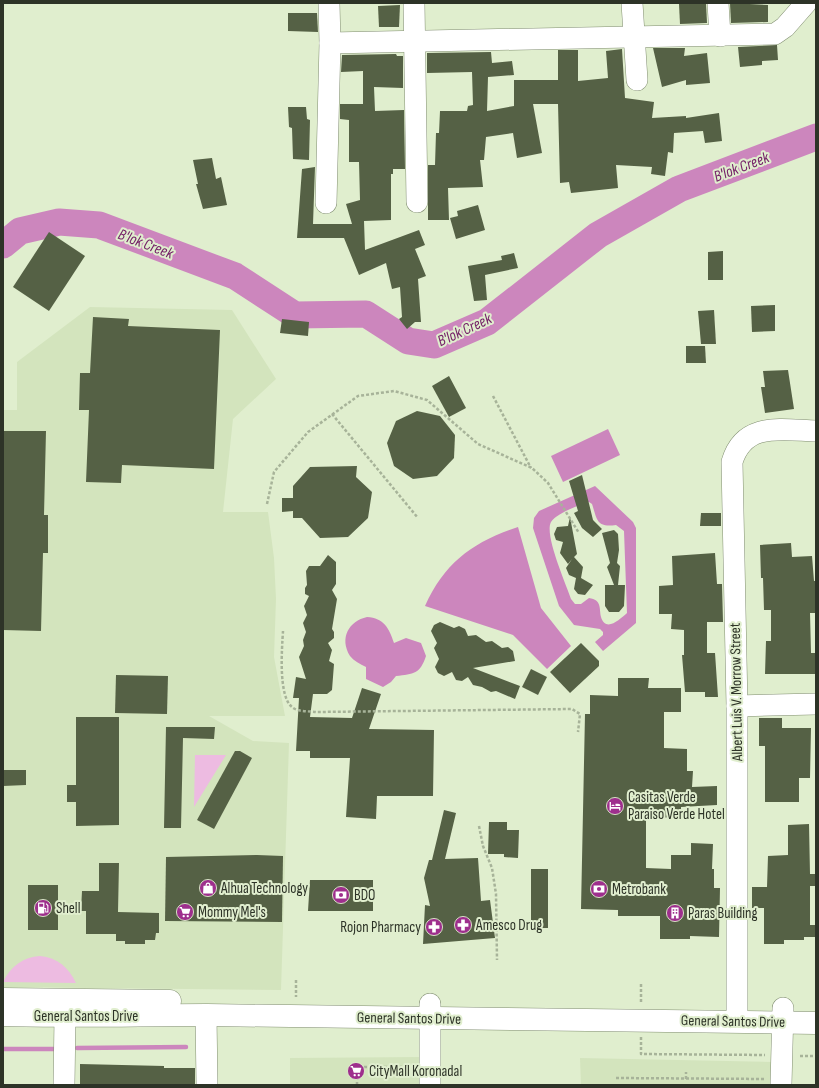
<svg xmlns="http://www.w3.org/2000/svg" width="819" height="1088" font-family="'Sofia Sans Condensed',sans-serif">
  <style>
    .built { fill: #d3e4bd }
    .green { fill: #edbbe1 }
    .water { fill: #cc86bd; fill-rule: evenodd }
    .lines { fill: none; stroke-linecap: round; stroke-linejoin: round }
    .stream { stroke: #cc86bd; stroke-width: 4.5 }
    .river { stroke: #cc86bd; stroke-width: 27 }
    .building { fill: #556145 }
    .minor-casing { stroke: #818e71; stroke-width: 22 }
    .highway-casing { stroke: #818e71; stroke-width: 23 }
    .path { stroke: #a7b399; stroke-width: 2.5; stroke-dasharray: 3 2; stroke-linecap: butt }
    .minor { stroke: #fff; stroke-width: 21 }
    .highway { stroke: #fff; stroke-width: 22 }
    .labels { text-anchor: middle; stroke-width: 4; stroke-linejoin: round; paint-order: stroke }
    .street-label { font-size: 15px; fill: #2d3327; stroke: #e0eece }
    .poi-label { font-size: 15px; fill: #2d3327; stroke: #e0eece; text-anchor: start }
    .water-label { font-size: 16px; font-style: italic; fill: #752268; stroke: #e0eece }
  </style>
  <rect width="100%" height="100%" fill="#e0eece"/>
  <!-- built -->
  <g class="built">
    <polygon points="90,307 232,310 276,379 233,419 223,512 268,512 274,558 276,599 274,657 285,716 209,716 253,741 289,743 281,990 3,987 3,410 17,410 17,362"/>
    <polygon points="421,1057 421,1085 290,1085 290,1058"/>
    <polygon points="580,1058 773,1062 772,1085 581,1085"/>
  </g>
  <!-- green -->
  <g class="green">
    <polygon points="195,755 226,755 194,807"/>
    <path d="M 40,956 C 58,958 68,967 76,983 L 3,982 C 11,966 23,957 40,956 Z"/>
  </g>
  <!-- water -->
  <g class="water">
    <polygon points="608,429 620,455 563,482 551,456"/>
    <path d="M 595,486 L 633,522 L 636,528 L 636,623 L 603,651 L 595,642 L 603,635 L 603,632 L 600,629 L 574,625 L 559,606 L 533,528 L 534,518 L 539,511 ZM 589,502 L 592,504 C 597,519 596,528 616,525 L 624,531 L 627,613 C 620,619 606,633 601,617 C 599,608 602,600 589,598 L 581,604 L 575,604 L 571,599 C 566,584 544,535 551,522 C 557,513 579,505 589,502 Z"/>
    <path d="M 518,527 L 541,608 L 571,646 L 547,669 L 513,635 L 425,606 C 445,562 473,542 518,527 Z"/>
    <path d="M 367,617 C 384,618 389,628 394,643 L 406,638 L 421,643 L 426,656 C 420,674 414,674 396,676 L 391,682 L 383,687 L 366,679 L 366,667 C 360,664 354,661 350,656 C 339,638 349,621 367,617 Z"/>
  </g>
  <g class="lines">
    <!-- stream -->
    <g class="stream">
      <polyline points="77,1048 186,1047"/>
      <polyline points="3,1049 56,1049"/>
    </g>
    <!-- river -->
    <polyline class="river" points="3,245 20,231 59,222 99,225 235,276 295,315 366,314 408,341 434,345 487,322 598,235 679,189 816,137"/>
  </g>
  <!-- building -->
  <g class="building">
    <polygon points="702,3 706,3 707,23 680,24 679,4"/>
    <polygon points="730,3 768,5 768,22 731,23"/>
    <polygon points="400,5 399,27 379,27 378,6"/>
    <polygon points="288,13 317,13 318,32 288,31"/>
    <polygon points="777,45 778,60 762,61 762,65 740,67 738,47"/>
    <polygon points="653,48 685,48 684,56 707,53 710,83 686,85 686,80 662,87"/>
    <polygon points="622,49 625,98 654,102 652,118 686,116 686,118 719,113 722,141 705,143 703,131 674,133 673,153 668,152 665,176 651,174 652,167 616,165 618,188 571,193 569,182 560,183 558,104 533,104 542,153 517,158 513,133 486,137 484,160 480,160 483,187 448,188 449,220 428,220 428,165 435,165 436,133 439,133 440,111 467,111 468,106 473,105 472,72 427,73 427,53 491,52 492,63 512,61 514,75 488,77 487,111 514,106 514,80 558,80 558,50 578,50 578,81 608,78 606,51"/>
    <polygon points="396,54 397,56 403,56 403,88 374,87 375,111 404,110 405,169 393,169 393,174 391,174 391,220 364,221 365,250 419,230 425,245 415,249 426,276 418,279 421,322 415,322 407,329 399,319 402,317 400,287 392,289 386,263 359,275 344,238 297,238 302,169 315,167 313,224 352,224 346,204 360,200 359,162 349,162 349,120 340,119 340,104 363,104 363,71 341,72 342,55"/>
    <polygon points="288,107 306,107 307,119 310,120 309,160 293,159 292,128 289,127"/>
    <polygon points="212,158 216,179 221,177 227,205 203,209 196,184 198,184 193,160"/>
    <polygon points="478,205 485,230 456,239 450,218 458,216 457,211"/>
    <polygon points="49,232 85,256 49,311 13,287"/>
    <polygon points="723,251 723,280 708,280 708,252"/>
    <polygon points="514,253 518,268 485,275 487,300 474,301 468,266 502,260 501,256"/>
    <polygon points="775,305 775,331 752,332 751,306"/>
    <polygon points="714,310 716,344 701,344 698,311"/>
    <polygon points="93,317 129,319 128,326 220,330 214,469 122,465 121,483 86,482 89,410 79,410 80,373 90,373"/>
    <polygon points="282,319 309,322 308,336 280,333"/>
    <polygon points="686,346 705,346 706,363 686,363"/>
    <polygon points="788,370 794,409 765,413 761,387 765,387 763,371"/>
    <polygon points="449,376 466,408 449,417 432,386"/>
    <polygon points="417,411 440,416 455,435 454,458 437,476 413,479 394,466 387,443 396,421"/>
    <polygon points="3,431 46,431 44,515 48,515 48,553 43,553 41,631 3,630"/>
    <polygon points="357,466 356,477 372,492 368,518 348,537 320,538 302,518 293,518 293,511 282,512 282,498 293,498 293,486 310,467"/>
    <polygon points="582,475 593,520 602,529 593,537 582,528 574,513 578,511 569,481"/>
    <polygon points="701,513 721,513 721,526 700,526"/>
    <polygon points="570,517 577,554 574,557 583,567 581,578 593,585 585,595 578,594 574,589 576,578 569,575 566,568 572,559 568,564 560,553 563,542 556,540 554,534 557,527 568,526"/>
    <polygon points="614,530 618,534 619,550 617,563 620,566 618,585 625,585 624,606 619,612 609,612 605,606 605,585 614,585 607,567 610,563 602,533"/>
    <polygon points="791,543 792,557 812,556 814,581 816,581 816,613 810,613 811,653 816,653 816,674 765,674 766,641 771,641 771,610 764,610 763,578 761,578 760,545"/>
    <polygon points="715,553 717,584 722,584 723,622 707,622 707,653 715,653 718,697 705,697 705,692 685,692 682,655 684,655 684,630 671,629 672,614 659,614 659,586 673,585 672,556"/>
    <polygon points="328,555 336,562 336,584 332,590 337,599 332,629 334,632 334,638 328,643 332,650 329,661 334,664 332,690 327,694 313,694 310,717 352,718 362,688 381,694 369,729 434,730 433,796 377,796 376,819 346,817 350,758 310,758 310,751 296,751 299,698 293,698 296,677 306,679 299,657 304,646 303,640 306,632 303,623 307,615 304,606 309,596 305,594 305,588 307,585 306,571 309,566 320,566"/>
    <polygon points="440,622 454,628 459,626 465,629 468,636 476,635 486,642 492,641 502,648 508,647 513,651 515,661 473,668 520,686 515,699 496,691 491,692 482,687 473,685 468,677 462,681 456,680 452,672 444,676 438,673 435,667 439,659 434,648 437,643 431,631 434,625"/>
    <polygon points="581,643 599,661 599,666 570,693 550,672"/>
    <polygon points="531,669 547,677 538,695 522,687"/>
    <polygon points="116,675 168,676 167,714 115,713"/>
    <polygon points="618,678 649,678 648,688 681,688 681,712 664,712 664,748 687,749 687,771 693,771 692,787 717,786 717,805 681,807 681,817 646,818 646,868 671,869 671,855 691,855 691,843 713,844 712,869 714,869 714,888 720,888 719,937 690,936 690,939 660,939 660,916 618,916 618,910 581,909 585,714 590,714 590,695 618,696"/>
    <polygon points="76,717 119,717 119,825 76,826 76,802 67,802 67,785 76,785"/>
    <polygon points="759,718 782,718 782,728 811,728 810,778 799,778 799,802 765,802 765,746 759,746"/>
    <polygon points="166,727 215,727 214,739 183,738 181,828 164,828"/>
    <polygon points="235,751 240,751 252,758 214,829 197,820"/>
    <polygon points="3,770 26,770 26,785 3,786"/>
    <polygon points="444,810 456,813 445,859 478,858 481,901 490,900 495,938 423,944 425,905 430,906 424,878 429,860 432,860"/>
    <polygon points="489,822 507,822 507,830 519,830 518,858 504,857 504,854 488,854"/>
    <polygon points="809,824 810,874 816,874 816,886 810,886 810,925 816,925 816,937 804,937 804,940 784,940 784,944 764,944 764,908 752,908 752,887 767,887 768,856 788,855 788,825"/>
    <polygon points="257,855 283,856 282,922 165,921 166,857"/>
    <polygon points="99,863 119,863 118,912 159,913 159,933 156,933 155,940 145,940 145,944 125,944 125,941 116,941 116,934 86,934 86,911 81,911 82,891 99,891"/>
    <rect x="531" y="869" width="17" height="59"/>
    <polygon points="310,880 373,880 373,911 308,911"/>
    <rect x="28" y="885" width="30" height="45"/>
    <polygon points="80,1064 164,1066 164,1068 195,1068 195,1085 80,1085"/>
  </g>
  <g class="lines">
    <!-- minor casing -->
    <g class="minor-casing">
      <g id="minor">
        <polyline points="414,3 417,202"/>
        <polyline points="632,3 637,80"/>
        <polyline points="718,3 720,36"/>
        <polyline points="330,43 775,34 785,27 806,3"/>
        <polyline points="326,203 330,43 329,3"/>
        <polyline points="737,706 816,704"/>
        <polyline points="206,1015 207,1085"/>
        <path d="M 737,1021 L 737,706 L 732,462 C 744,421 782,430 816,431"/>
        <polyline points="64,1085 65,1017"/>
        <polyline points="430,1085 430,1004"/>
        <polyline points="781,1085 783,1008"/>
      </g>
    </g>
    <!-- highway casing -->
    <g class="highway-casing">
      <g id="highway">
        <polyline points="3,999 170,1001"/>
        <path d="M 3,1015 C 71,1017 139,1015 207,1015 C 410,1016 613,1019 816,1023"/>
      </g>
    </g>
    <!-- path -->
    <g class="path">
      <polyline points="493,396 531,468"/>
      <polyline points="332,414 418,518"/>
      <polyline points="267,504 274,472 308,432 358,396 394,391 427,400 478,444 532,468 548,483 579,533"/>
      <path d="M 283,631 C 282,648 278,696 292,707 C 297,712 309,711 316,712 L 572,709 L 580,714 L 578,732"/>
      <polyline points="479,826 483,846 492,868 496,894 497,960"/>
      <polyline points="296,980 296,997"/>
      <polyline points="641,1002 641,984"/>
      <polyline points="641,1037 641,1054 765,1055"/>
      <polyline points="800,1056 816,1056"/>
      <polyline points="381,1077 381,1067"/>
      <polyline points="616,1078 765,1079"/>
      <polyline points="686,1079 686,1072"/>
      <polyline points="357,1085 357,1067 408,1067"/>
    </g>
    <!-- minor -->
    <use href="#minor" class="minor"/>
    <!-- highway -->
    <use href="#highway" class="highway"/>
  </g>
  <!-- icons -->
  <defs>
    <g id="hotel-disc" transform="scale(0.9)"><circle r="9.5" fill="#9e2f8d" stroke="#e0eece"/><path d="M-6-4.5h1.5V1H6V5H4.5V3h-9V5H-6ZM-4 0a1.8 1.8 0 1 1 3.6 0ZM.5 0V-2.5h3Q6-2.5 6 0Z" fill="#fff"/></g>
    <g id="shop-disc" transform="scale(0.9)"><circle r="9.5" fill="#9e2f8d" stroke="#e0eece"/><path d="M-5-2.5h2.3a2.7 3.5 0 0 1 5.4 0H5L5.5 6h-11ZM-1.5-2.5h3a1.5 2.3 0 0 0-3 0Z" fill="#fff"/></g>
    <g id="bank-disc" transform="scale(0.9)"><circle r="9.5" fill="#9e2f8d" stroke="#e0eece"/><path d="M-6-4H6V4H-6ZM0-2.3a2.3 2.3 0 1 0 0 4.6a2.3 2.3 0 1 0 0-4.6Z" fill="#fff"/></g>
    <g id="fuel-disc" transform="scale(0.9)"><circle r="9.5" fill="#9e2f8d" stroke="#e0eece"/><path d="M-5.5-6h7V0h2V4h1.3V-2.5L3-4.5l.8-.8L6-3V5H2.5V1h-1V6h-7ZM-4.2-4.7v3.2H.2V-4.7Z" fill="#fff"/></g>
    <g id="supermarket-disc" transform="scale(0.9)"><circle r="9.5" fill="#9e2f8d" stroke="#e0eece"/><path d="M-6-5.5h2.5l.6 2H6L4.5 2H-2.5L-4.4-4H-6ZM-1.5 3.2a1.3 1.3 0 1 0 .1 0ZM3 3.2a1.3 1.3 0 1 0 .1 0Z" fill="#fff"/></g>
    <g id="building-disc" transform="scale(0.9)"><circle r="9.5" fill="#9e2f8d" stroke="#e0eece"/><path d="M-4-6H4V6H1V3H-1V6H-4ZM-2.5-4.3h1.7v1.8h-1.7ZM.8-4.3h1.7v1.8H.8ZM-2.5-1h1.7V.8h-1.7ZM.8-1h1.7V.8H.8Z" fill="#fff"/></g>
    <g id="pharmacy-disc" transform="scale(0.9)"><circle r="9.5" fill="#9e2f8d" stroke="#e0eece"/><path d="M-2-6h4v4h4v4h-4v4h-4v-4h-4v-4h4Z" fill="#fff"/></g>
  </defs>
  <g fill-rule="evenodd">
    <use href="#hotel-disc" x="615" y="806"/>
    <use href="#shop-disc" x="208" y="888"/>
    <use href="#bank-disc" x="599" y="889"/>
    <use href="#bank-disc" x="341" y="895"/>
    <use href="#fuel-disc" x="43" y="908"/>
    <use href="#supermarket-disc" x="185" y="912"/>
    <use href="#building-disc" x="675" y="913"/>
    <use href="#pharmacy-disc" x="463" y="925"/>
    <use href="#pharmacy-disc" x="434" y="927"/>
    <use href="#supermarket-disc" x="356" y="1071"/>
  </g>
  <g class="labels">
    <!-- street labels -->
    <g class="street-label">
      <text transform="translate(736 692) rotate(-91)" y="5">Albert Luis V. Morrow Street</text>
      <text x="86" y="1021">General Santos Drive</text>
      <text transform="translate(409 1018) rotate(1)" y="5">General Santos Drive</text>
      <text transform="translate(733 1021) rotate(1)" y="5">General Santos Drive</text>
    </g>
    <!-- poi labels -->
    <g class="poi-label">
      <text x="628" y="802">Casitas Verde<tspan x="628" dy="17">Paraiso Verde Hotel</tspan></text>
      <text x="221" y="893">Alhua Technology</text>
      <text x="612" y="894">Metrobank</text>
      <text x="354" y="900">BDO</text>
      <text x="56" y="913">Shell</text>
      <text x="198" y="917">Mommy Mel's</text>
      <text x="688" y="918">Paras Building</text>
      <text x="476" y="930">Amesco Drug</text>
      <text x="421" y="932" text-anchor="end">Rojon Pharmacy</text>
      <text x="369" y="1076">CityMall Koronadal</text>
    </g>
    <!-- water labels -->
    <g class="water-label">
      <text transform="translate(741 166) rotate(-21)" y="6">B'lok Creek</text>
      <text transform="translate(146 243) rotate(21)" y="6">B'lok Creek</text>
      <text transform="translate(464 329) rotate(-25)" y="6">B'lok Creek</text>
    </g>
  </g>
  <!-- border -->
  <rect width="819" height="1088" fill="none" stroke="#2d3327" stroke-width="8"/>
</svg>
